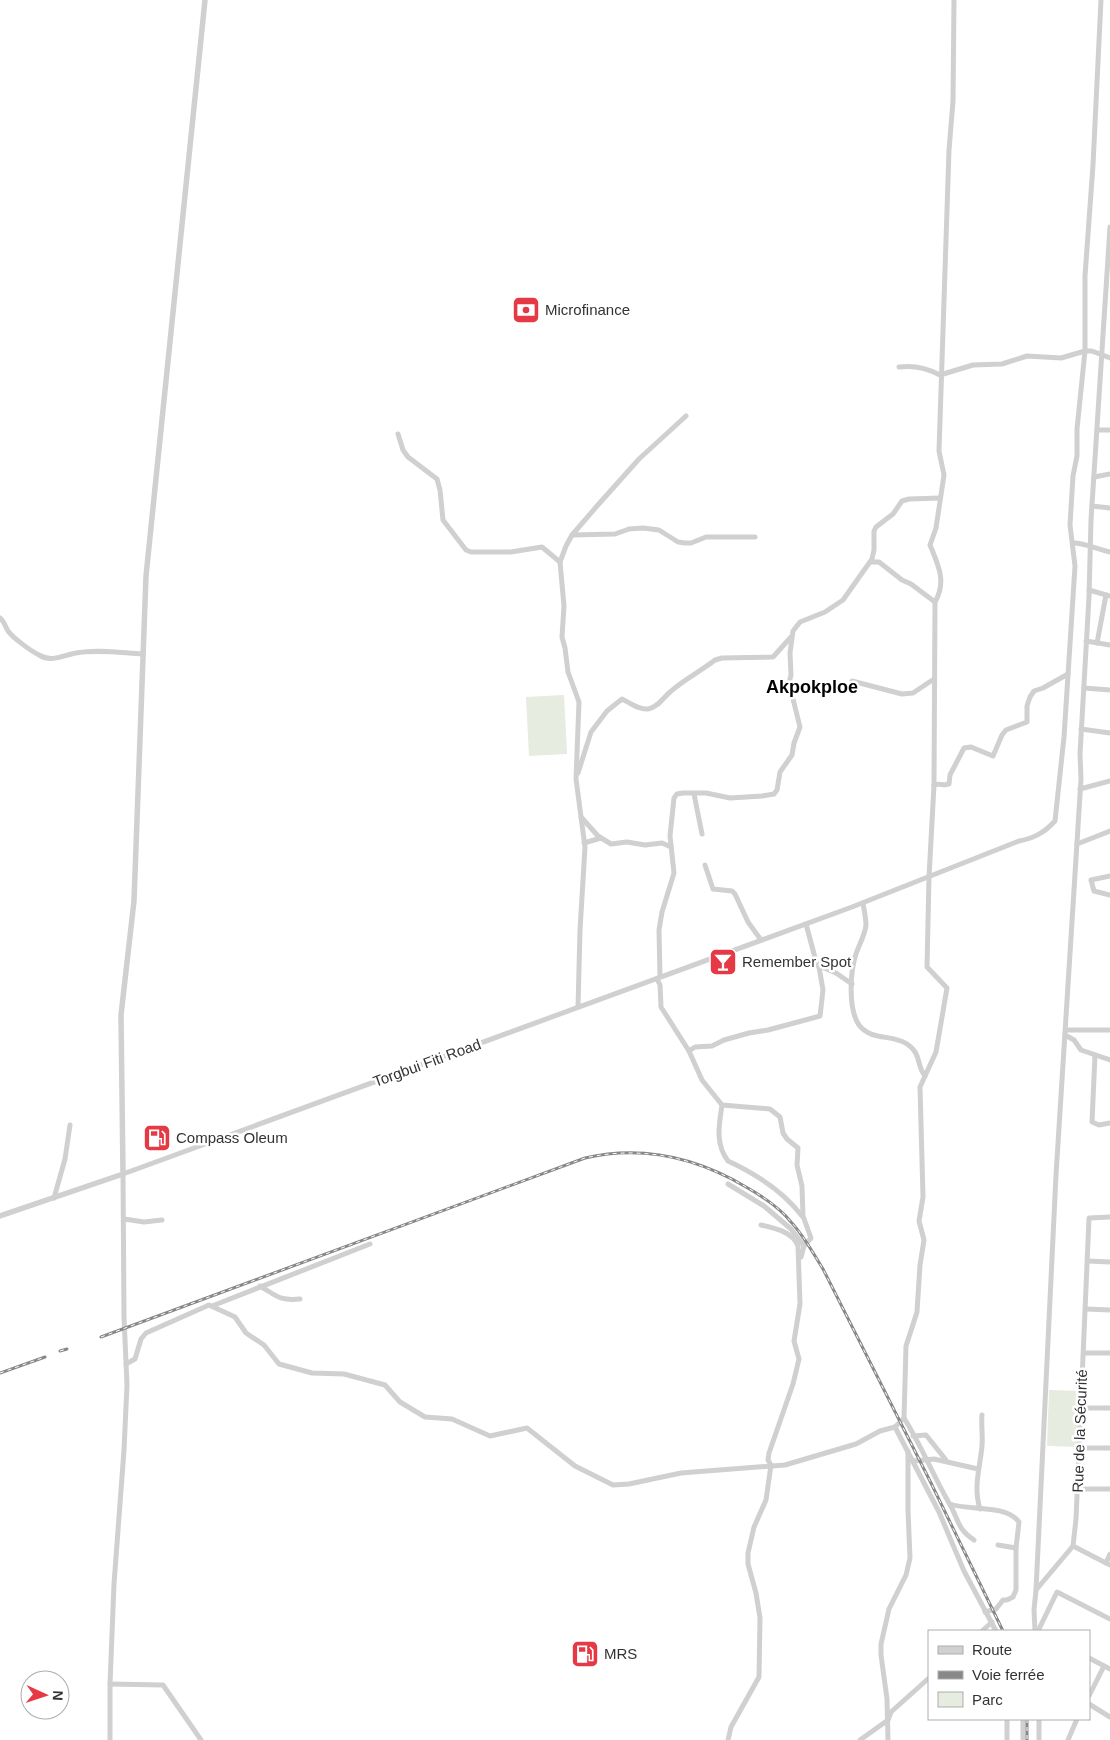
<svg xmlns="http://www.w3.org/2000/svg" width="1110" height="1740" font-family="Helvetica,sans-serif">
  <style>
    .green { fill: #e6ecdf }
    .lines { fill: none; stroke-linecap: round; stroke-linejoin: round }
    .minor { stroke: #d0d0d0; stroke-width: 5 }
    .tertiary { stroke: #d0d0d0; stroke-width: 5.5 }
    .rail-casing { stroke: #888; stroke-width: 3 }
    .rail { stroke: #fff; stroke-width: 1; stroke-dasharray: 4; stroke-linecap: butt }
    .labels { text-anchor: middle; stroke-width: 5; stroke-linejoin: round; paint-order: stroke }
    .poi-label { font-size: 15px; fill: #333; stroke: #fff; text-anchor: start }
    .street-label { font-size: 15px; fill: #333; stroke: #fff }
    .quarter-label { font-size: 18px; font-weight: bold; fill: #000; stroke: #fff }
  </style>
  <rect width="100%" height="100%" fill="#fff"/>
  <!-- green -->
  <g class="green">
    <polygon points="564,695 567,754 529,756 526,697"/>
    <polygon points="1049,1390 1081,1391 1079,1447 1047,1446"/>
  </g>
  <g class="lines">
    <!-- minor -->
    <g class="minor">
      <path d="M 899,367 C 914,365 927,368 940,375 L 973,365 L 1002,364 L 1027,356 L 1061,358 L 1085,351 L 1092,351 L 1110,358"/>
      <polyline points="1098,430 1110,430"/>
      <polyline points="398,434 403,450 408,457 437,479 440,490 443,520 466,550 471,552 511,552 542,547 560,562"/>
      <polyline points="1094,477 1110,474"/>
      <polyline points="1092,506 1110,508"/>
      <polyline points="572,535 615,534 629,529 643,528 659,530 678,542 685,543 691,543 706,537 755,537"/>
      <path d="M 1073,543 C 1085,543 1097,549 1110,552"/>
      <polyline points="871,562 879,562 902,580 911,584 935,602"/>
      <polyline points="1089,590 1110,596"/>
      <path d="M 0,618 C 4,621 5,626 8,631 C 13,638 31,651 39,655 C 52,663 63,655 76,653 C 98,649 122,653 143,654"/>
      <polyline points="1086,641 1110,645"/>
      <polyline points="1097,643 1106,595"/>
      <polyline points="852,681 902,694 913,693 934,679"/>
      <polyline points="1084,688 1110,690"/>
      <polyline points="1081,729 1110,733"/>
      <path d="M 578,773 L 591,732 L 607,711 L 622,699 C 630,703 639,710 648,709 C 657,708 663,698 670,692 C 683,680 701,671 715,660 L 722,658 L 773,657 L 791,637"/>
      <path d="M 934,785 C 939,783 944,786 949,784 L 950,775 L 964,748 L 971,747 L 993,756 L 1002,735 L 1006,730 L 1027,722 L 1027,706 L 1030,697 L 1034,691 L 1043,688 L 1068,674"/>
      <polyline points="1080,789 1110,781"/>
      <polyline points="694,794 702,834"/>
      <polyline points="581,817 598,836 611,844 627,842 645,845 662,843 671,847"/>
      <polyline points="584,843 601,838"/>
      <polyline points="1077,844 1110,831"/>
      <polyline points="705,865 713,889 732,891 735,894 748,922 761,940"/>
      <polyline points="1110,876 1091,880 1094,891 1110,895"/>
      <path d="M 863,903 C 864,910 866,918 866,925 C 865,935 859,945 856,954 C 850,972 848,1009 859,1025 C 871,1041 892,1034 907,1044 C 922,1054 916,1065 925,1076"/>
      <polyline points="806,924 817,965 836,973 852,984"/>
      <polyline points="660,977 659,930 662,912 674,873 670,836 674,798 677,794 683,793 706,793 730,798 762,796 774,794 777,790 780,772 792,755 794,743 800,727 789,683 791,675 790,653 793,631 800,622 825,612 843,600 872,559 874,550 874,531 876,527 893,514 902,501 909,499 940,498"/>
      <polyline points="657,979 660,985 661,1007 689,1051 702,1080 722,1105 770,1109 780,1117 783,1133 787,1139 798,1148 797,1165 802,1186 803,1216 811,1238 804,1246 801,1257"/>
      <polyline points="578,1007 580,930 585,847 576,779 579,702 568,672 565,648 562,637 564,606 560,562 566,546 572,535 597,506 639,459 686,416"/>
      <polyline points="1066,1030 1110,1030"/>
      <polyline points="1065,1035 1074,1040 1081,1050 1110,1060"/>
      <polyline points="689,1051 695,1047 712,1046 724,1040 749,1033 768,1030 820,1016 823,990 819,967"/>
      <polyline points="1095,1055 1092,1122 1099,1125 1110,1123"/>
      <path d="M 722,1105 C 719,1125 715,1144 728,1161 C 756,1174 783,1191 802,1216"/>
      <polyline points="728,1184 764,1206 791,1229 804,1246"/>
      <polyline points="54,1198 65,1159 70,1125"/>
      <polyline points="124,1219 144,1222 162,1220"/>
      <polyline points="1088,1261 1110,1262"/>
      <path d="M 260,1286 C 277,1296 279,1301 300,1299"/>
      <polyline points="212,1306 370,1244"/>
      <polyline points="1086,1309 1110,1310"/>
      <polyline points="1084,1353 1110,1353"/>
      <path d="M 126,1364 L 135,1359 L 141,1339 L 146,1333 L 209,1305 L 235,1317 L 246,1333 L 264,1345 L 279,1364 L 312,1373 L 344,1374 L 385,1385 L 400,1402 L 425,1417 L 452,1419 L 490,1436 L 527,1428 L 575,1466 L 613,1485 L 629,1484 L 681,1473 L 785,1465 L 856,1444 L 880,1431 L 895,1427 L 904,1418 L 906,1346 L 917,1312 L 920,1265 L 924,1240 L 919,1221 L 923,1197 L 920,1087 L 936,1052 L 947,988 L 927,967 L 929,877 L 934,785 L 935,602 C 947,581 938,565 930,545 L 936,528 L 944,475 L 939,451 L 949,150 L 953,101 L 954,0"/>
      <polyline points="1082,1408 1110,1408"/>
      <path d="M 904,1418 C 921,1445 933,1475 949,1503 C 959,1519 956,1528 974,1540"/>
      <polyline points="895,1427 939,1512 964,1571 996,1631"/>
      <polyline points="913,1436 926,1435 946,1460"/>
      <polyline points="1080,1448 1110,1448"/>
      <polyline points="913,1461 934,1459 978,1469"/>
      <polyline points="1078,1489 1110,1489"/>
      <path d="M 950,1504 C 969,1511 1006,1504 1019,1522 L 1016,1548 L 1016,1590 L 1013,1597 L 1007,1600 L 1003,1600 L 996,1609 L 985,1612"/>
      <path d="M 980,1509 C 973,1487 980,1468 982,1446 C 983,1436 981,1425 982,1415"/>
      <polyline points="998,1545 1016,1548"/>
      <polyline points="1073,1546 1110,1565"/>
      <polyline points="1106,1563 1110,1554"/>
      <polyline points="1036,1590 1056,1175 1081,779 1080,754 1089,597 1091,520 1110,227"/>
      <polyline points="982,1631 992,1622"/>
      <polyline points="1035,1631 1034,1610 1036,1590 1073,1546 1076,1519 1089,1218 1110,1217"/>
      <polyline points="1038,1631 1057,1592 1110,1619"/>
      <polyline points="1089,1658 1110,1669"/>
      <polyline points="110,1684 163,1685 201,1740"/>
      <polyline points="1089,1696 1104,1666"/>
      <polyline points="1089,1704 1110,1717"/>
      <polyline points="1039,1719 1039,1740"/>
      <path d="M 110,1740 L 110,1684 L 114,1584 L 124,1450 L 127,1385 L 124,1317 L 123,1174 L 852,907 L 1019,841 C 1034,838 1044,833 1055,821 L 1064,737 L 1075,566 L 1070,525 L 1073,476 L 1077,456 L 1077,429 L 1085,351 L 1085,276 L 1093,165 L 1101,0"/>
      <path d="M 728,1740 L 731,1727 L 759,1677 L 760,1618 L 756,1593 L 748,1564 L 748,1553 L 754,1527 L 766,1500 L 771,1465 L 768,1460 L 769,1453 L 793,1384 L 799,1359 L 794,1341 L 800,1304 L 798,1246 C 793,1232 775,1228 761,1225"/>
      <polyline points="860,1740 888,1720 891,1712 929,1678"/>
      <polyline points="888,1740 887,1699 881,1655 881,1644 889,1609 906,1575 910,1558 908,1510 908,1451"/>
      <polyline points="1007,1740 1007,1719"/>
      <polyline points="1023,1740 1023,1719"/>
      <polyline points="1068,1740 1077,1719"/>
    </g>
    <!-- tertiary -->
    <polyline class="tertiary" points="0,1216 123,1174 121,1015 134,901 146,576 205,0"/>
    <!-- rail casing -->
    <g class="rail-casing">
      <g id="rail">
        <path d="M 101,1337 L 585,1158 C 642,1145 697,1158 746,1187 C 762,1196 779,1207 791,1222 C 804,1236 813,1253 823,1269 L 930,1481 L 1003,1631"/>
        <polyline points="60,1351 67,1349"/>
        <polyline points="0,1373 45,1357"/>
        <polyline points="1027,1719 1027,1740"/>
      </g>
    </g>
    <!-- rail -->
    <use href="#rail" class="rail"/>
  </g>
  <!-- icons -->
  <defs>
    <g id="bank-square" transform="scale(1.4375)"><rect x="-9" y="-9" width="18" height="18" rx="4" fill="#e63946" stroke="#fff"/><path d="M-6-4H6V4H-6ZM0-2.3a2.3 2.3 0 1 0 0 4.6a2.3 2.3 0 1 0 0-4.6Z" fill="#fff"/></g>
    <g id="bar-square" transform="scale(1.4375)"><rect x="-9" y="-9" width="18" height="18" rx="4" fill="#e63946" stroke="#fff"/><path d="M-6-5H6L.8 .8V4.5H3.5V6h-7V4.5H-.8V.8Z" fill="#fff"/></g>
    <g id="fuel-square" transform="scale(1.4375)"><rect x="-9" y="-9" width="18" height="18" rx="4" fill="#e63946" stroke="#fff"/><path d="M-5.5-6h7V0h2V4h1.3V-2.5L3-4.5l.8-.8L6-3V5H2.5V1h-1V6h-7ZM-4.2-4.7v3.2H.2V-4.7Z" fill="#fff"/></g>
  </defs>
  <g fill-rule="evenodd">
    <use href="#bank-square" x="526" y="310"/>
    <use href="#bar-square" x="723" y="962"/>
    <use href="#fuel-square" x="157" y="1138"/>
    <use href="#fuel-square" x="585" y="1654"/>
  </g>
  <g class="labels">
    <!-- poi labels -->
    <g class="poi-label">
      <text x="545" y="315">Microfinance</text>
      <text x="742" y="967">Remember Spot</text>
      <text x="176" y="1143">Compass Oleum</text>
      <text x="604" y="1659">MRS</text>
    </g>
    <!-- street labels -->
    <g class="street-label">
      <text transform="translate(427 1063) rotate(-20)" y="5">Torgbui Fiti Road</text>
      <text transform="translate(1080 1431) rotate(-88)" y="5">Rue de la Sécurité</text>
    </g>
    <!-- quarter labels -->
    <g class="quarter-label">
      <text x="812" y="693">Akpokploe</text>
    </g>
  </g>
  <!-- legend -->
  <rect x="928" y="1630" width="162" height="90" fill="#ffffff" stroke="#adadad"/>
  <rect x="938" y="1646" width="25" height="8" fill="#d0d0d0" stroke="#adadad"/>
  <text x="972" y="1655" font-size="15" fill="#333333">Route</text>
  <rect x="938" y="1671" width="25" height="8" fill="#888888" stroke="#adadad"/>
  <text x="972" y="1680" font-size="15" fill="#333333">Voie ferrée</text>
  <rect x="938" y="1692" width="25" height="15" fill="#e6ecdf" stroke="#adadad"/>
  <text x="972" y="1705" font-size="15" fill="#333333">Parc</text>
  <!-- north arrow -->
  <g transform="translate(45 1695) rotate(93)"><circle r="24" fill="#ffffff" stroke="#adadad"/>
  <path d="M0-4L9 19L0 12L-9 19Z" fill="#e63946"/>
  <text y="-8" font-size="14" font-weight="bold" text-anchor="middle" fill="#333333">N</text>
  </g>
</svg>
